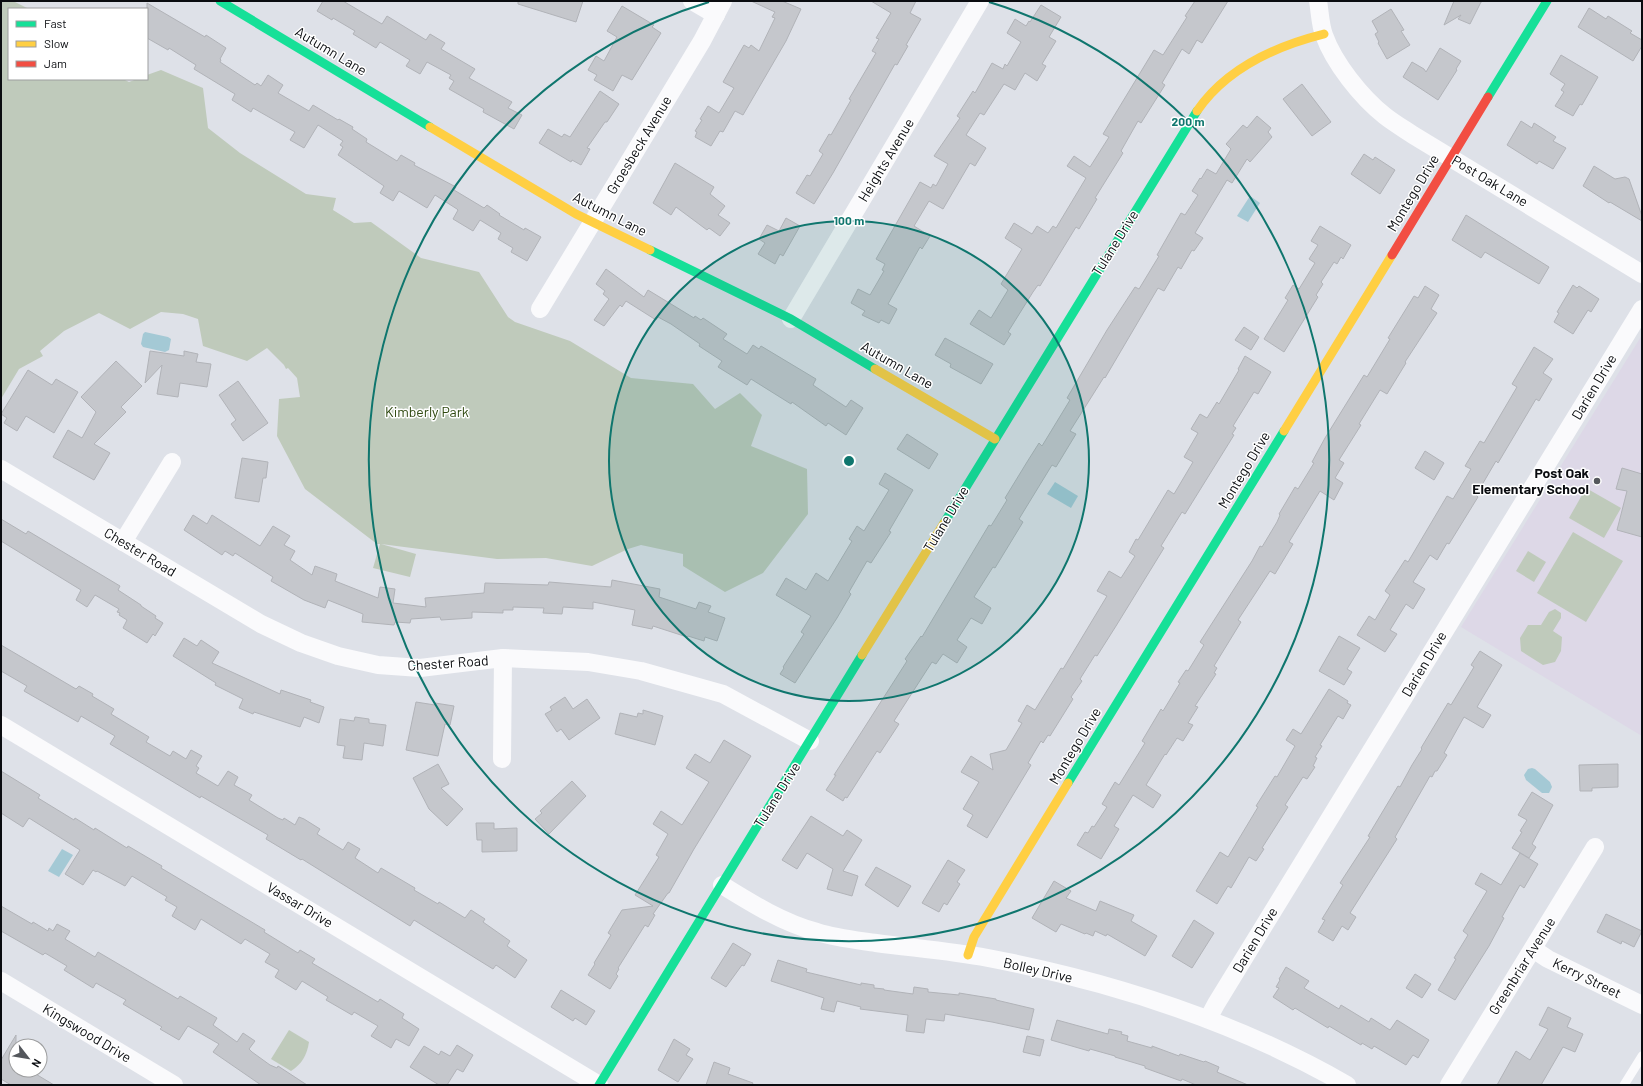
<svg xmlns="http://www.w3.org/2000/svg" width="1643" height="1086" font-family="Barlow,sans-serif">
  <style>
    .education { fill: #ddd8e7 }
    .green { fill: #bfcabb }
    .water { fill: #a4c9d5 }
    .building { fill: #c5c7cc; stroke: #b1b3b8 }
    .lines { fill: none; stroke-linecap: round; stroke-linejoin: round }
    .lane { stroke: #fafafc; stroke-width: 9 }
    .street { stroke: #fafafc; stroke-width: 18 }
    .fast { stroke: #16e098; stroke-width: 9 }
    .slow { stroke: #ffcf43; stroke-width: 9 }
    .jam { stroke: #f24e42; stroke-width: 9 }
    .ring { fill: none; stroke: #0f766e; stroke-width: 2 }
    .poi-dot { fill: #54575c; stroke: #fff; stroke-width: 1.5 }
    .labels { text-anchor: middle; stroke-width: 3; stroke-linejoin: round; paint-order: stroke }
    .street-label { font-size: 14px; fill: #0a0c10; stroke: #fff }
    .park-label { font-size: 14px; fill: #2e480f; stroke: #fff }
    .poi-label { font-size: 14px; font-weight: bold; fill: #0a0c10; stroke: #fff; text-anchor: end }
    .centre { fill: #0f766e; stroke: #fff; stroke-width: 2 }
    .ring-label { font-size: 12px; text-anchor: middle; font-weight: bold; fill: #0f766e; stroke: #fff; stroke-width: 3; stroke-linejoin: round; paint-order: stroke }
  </style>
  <rect width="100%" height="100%" fill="#dee1e8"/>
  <!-- education -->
  <polygon class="education" points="1642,335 1642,736 1461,627"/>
  <!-- green -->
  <g class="green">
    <polygon points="1,1 13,1 29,9 9,9 9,79 123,79 129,82 137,79 147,79 147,75 161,70 203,88 208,128 240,153 306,194 336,198 333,210 354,223 371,222 421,258 479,272 508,317 515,322 570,341 631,378 693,384 715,409 740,393 762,415 751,446 807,469 808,514 763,573 725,592 683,566 683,554 641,545 628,549 592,566 546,558 497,559 381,544 416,554 410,577 373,568 380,544 377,544 305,489 277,436 279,399 300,397 297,378 288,368 286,369 284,365 267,348 247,361 203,346 198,319 183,314 161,312 130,329 99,313 64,331 40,351 43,356 19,369 1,399"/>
    <polygon points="1586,488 1621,508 1604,538 1569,518"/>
    <polygon points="1573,532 1623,561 1586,622 1537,593"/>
    <polygon points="1528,551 1546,562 1534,582 1516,571"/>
    <polygon points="1555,609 1561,613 1561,618 1553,631 1562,637 1561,651 1555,662 1543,665 1521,651 1520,638 1528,625 1541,625 1549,612"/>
    <path d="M 289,1030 L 309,1042 C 307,1055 302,1064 291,1071 L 271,1059 Z"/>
  </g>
  <!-- water -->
  <g class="water">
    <polygon points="1250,196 1260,203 1248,222 1237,216"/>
    <polygon points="145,332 168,337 171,339 169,350 165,352 143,347 141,344 143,334"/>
    <polygon points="1055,482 1078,496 1071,508 1047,494"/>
    <polygon points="1532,768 1535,769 1550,782 1552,787 1549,793 1542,793 1526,780 1524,775 1528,769"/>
    <polygon points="62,849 73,855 59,877 48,871"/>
  </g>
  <!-- building -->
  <g class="building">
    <polygon points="323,1 343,1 382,24 387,16 426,40 430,34 445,43 441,49 475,69 469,78 512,102 508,108 522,115 514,129 483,112 484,109 449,89 454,81 449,78 451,75 427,62 420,74 406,66 410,60 380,42 376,48 353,34 355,31 333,18 332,20 317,11"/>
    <polygon points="518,1 583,1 576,22 518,4"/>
    <polygon points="751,1 782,1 801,9 786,41 743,115 735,111 723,132 720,131 711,146 695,137 697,132 695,131 702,120 700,119 708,106 719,113 734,88 723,82 744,45 749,48 751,45 759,51 775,18 772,17 775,12"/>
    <polygon points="871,1 916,1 910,13 921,19 906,45 908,46 897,65 895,64 833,173 814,204 796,193 807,175 810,176 823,154 819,151 829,134 831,135 851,100 849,99 876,53 872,51 879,39 876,38 891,13"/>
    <polygon points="1195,1 1228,1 1202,43 1197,40 1189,54 1182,49 1162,83 1165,85 1141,123 1138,121 1121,151 1123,153 1095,198 1097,199 1079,229 1076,227 1040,286 1038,285 1033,292 1008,332 1011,334 1004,345 970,324 979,310 991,318 1008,290 1001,284 1022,249 1005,238 1014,223 1032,234 1037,226 1048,233 1053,226 1056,228 1086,178 1067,166 1074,156 1090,167 1109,137 1103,134 1154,50 1163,55 1187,17 1185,16"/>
    <polygon points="1454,1 1483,1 1481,2 1470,24 1458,19 1461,15 1444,25"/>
    <polygon points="147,3 205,37 206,35 226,48 220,59 221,60 220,62 255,85 257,83 261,86 268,75 283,85 278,93 309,111 313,105 338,120 339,119 353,127 352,129 367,139 366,142 397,161 401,155 415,163 414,165 456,187 454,190 484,208 487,205 500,214 499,215 524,230 525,228 541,237 527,261 511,252 513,248 498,239 501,233 480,220 473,231 453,219 458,210 457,209 435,195 427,208 399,191 393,201 380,193 384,186 338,155 343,147 340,145 343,141 318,125 304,148 290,140 295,132 253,108 251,112 232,100 235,94 194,69 196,65 169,48 168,50 147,38"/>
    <polygon points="1041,5 1061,17 1049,37 1056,41 1042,64 1046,66 1037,81 1025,73 1015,90 1004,84 984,115 980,113 966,135 986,148 975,166 970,163 943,209 929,201 914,226 930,236 922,249 920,247 888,304 897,309 889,324 881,320 879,323 862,315 865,311 851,303 858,289 870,295 884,271 882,270 885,264 876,259 920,182 931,188 933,184 936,186 948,164 934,156 960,118 957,116 973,91 975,93 992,63 1003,69 1005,64 1007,66 1021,42 1007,33 1015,19 1026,26 1029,21 1030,22"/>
    <polygon points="622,6 654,25 652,27 661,33 632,80 622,75 613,91 594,80 597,75 588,70 596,56 604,61 617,37 607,31"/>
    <polygon points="1589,8 1606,19 1608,16 1632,31 1630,33 1642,40 1642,46 1633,61 1578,27"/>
    <polygon points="1391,9 1404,30 1401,31 1410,45 1387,59 1378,43 1379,42 1375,34 1378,32 1372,21"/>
    <polygon points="1440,48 1461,61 1456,69 1457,70 1438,100 1403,77 1412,62 1424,69 1426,72"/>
    <polygon points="1561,55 1598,77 1582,105 1580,104 1573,116 1555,106 1564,92 1561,90 1565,84 1550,74"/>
    <polygon points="1302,84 1331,122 1312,136 1283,99"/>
    <polygon points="600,91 619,104 607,122 605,122 587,148 590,149 581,165 572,160 571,162 539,143 548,129 562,137 564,134 570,137"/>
    <polygon points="1257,116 1271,128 1268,132 1272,137 1250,162 1247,159 1232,183 1227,180 1195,233 1203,238 1194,251 1192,250 1181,269 1178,267 1164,291 1158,288 1105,378 1104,377 1070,431 1076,434 1056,467 1052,465 1019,519 1023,522 995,568 993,567 974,597 991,608 982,624 971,618 957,640 967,647 957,663 943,654 936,664 932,662 894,721 899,724 880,753 877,751 847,798 845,797 843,801 826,790 836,775 834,775 907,661 905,659 921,636 922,637 989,525 991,526 1007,500 1005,498 1027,462 1039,443 1042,446 1070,400 1067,398 1107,330 1135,287 1139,289 1159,256 1157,255 1181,213 1185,215 1198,195 1192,191 1200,178 1201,179 1207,169 1216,174 1231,149 1226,144 1243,125 1247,128"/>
    <polygon points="1521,121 1532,128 1534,123 1556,137 1553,141 1566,148 1553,169 1539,161 1537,164 1507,145"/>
    <polygon points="1364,154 1373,160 1375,157 1395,170 1380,194 1351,174"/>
    <polygon points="675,163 714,187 710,194 725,206 718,215 730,223 720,236 709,228 707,230 676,207 671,215 653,203"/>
    <polygon points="1594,166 1615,179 1625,177 1629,179 1642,216 1642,221 1610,202 1609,203 1583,186"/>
    <polygon points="1466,215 1549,267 1539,284 1485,252 1481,258 1452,240"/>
    <polygon points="786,218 800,226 783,256 780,254 775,264 758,254 765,243 759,239 767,225 779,231"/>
    <polygon points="1320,226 1351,245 1343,259 1341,257 1337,264 1334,262 1321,282 1323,284 1316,295 1318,297 1284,352 1264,339 1288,300 1285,298 1293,285 1299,289 1315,263 1309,259 1318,245 1311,241"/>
    <polygon points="606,269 644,297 648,290 694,318 695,316 701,320 703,318 727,334 723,339 747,354 753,345 759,349 761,346 816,379 813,385 846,407 851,400 863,408 846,435 828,423 826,426 792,402 791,404 751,379 747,385 718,367 722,361 699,346 700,344 671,324 658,317 656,320 626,301 622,307 620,305 604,326 594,320 609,299 603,294 605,291 596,284"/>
    <polygon points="1573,285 1577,288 1579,286 1599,299 1591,312 1588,310 1573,334 1554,322 1559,313 1557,312"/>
    <polygon points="1425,286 1439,295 1431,309 1437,313 1405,362 1406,363 1387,394 1380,390 1359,424 1361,425 1339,460 1344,463 1335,478 1343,483 1334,500 1320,491 1289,542 1293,544 1275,574 1270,571 1238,620 1241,622 1214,666 1217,668 1214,673 1216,674 1195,706 1198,707 1188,723 1193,725 1183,741 1177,738 1166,755 1165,754 1146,785 1161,795 1153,808 1133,795 1114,826 1119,829 1101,859 1077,845 1085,832 1088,833 1092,826 1094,827 1107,807 1102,804 1115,782 1119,785 1145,743 1142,741 1161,709 1163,711 1180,683 1178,682 1186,670 1188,671 1204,645 1200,642 1252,561 1260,546 1262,547 1277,522 1280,515 1279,514 1295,487 1298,489 1314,463 1312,462 1325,438 1364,375 1367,377 1390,339 1388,338 1414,296 1418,298"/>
    <polygon points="1244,327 1259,337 1251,350 1235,340"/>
    <polygon points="945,338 993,364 981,384 950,367 951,364 935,355"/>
    <polygon points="1534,347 1553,359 1543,373 1552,379 1539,401 1536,399 1498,463 1496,461 1476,495 1478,497 1449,544 1447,543 1437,560 1430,555 1413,582 1425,589 1413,609 1406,604 1390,630 1397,634 1385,652 1357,635 1369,616 1375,620 1390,595 1385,591 1405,560 1408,562 1447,496 1453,499 1471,469 1465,466 1480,441 1484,443 1517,387 1512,384"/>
    <polygon points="150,351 184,356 184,351 198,354 196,362 211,364 207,387 180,383 178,397 157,394 162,365 145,383"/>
    <polygon points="1245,356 1271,372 1258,394 1254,392 1233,426 1236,428 1232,434 1234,435 1185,514 1182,512 1161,546 1164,548 1116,626 1097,656 1095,655 1080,679 1082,681 1071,697 1073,699 1050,736 1048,735 1043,743 1041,741 1028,763 1031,765 987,838 967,826 973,815 963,809 979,782 961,772 971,756 993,770 990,754 1006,750 1022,723 1018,721 1027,705 1035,710 1061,668 1063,669 1107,596 1097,591 1109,571 1121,578 1135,556 1129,552 1136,539 1138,540 1168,490 1174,494 1193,462 1184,457 1198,433 1191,429 1200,414 1207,418 1217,402 1219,404 1239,370 1238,369"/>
    <polygon points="116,361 142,386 121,407 126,412 94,444 110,453 94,480 53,457 68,430 82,438 96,412 81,397"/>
    <polygon points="28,370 52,385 56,379 78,392 54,433 26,416 17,431 4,423 7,418 1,414"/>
    <polygon points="238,381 268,423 243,441 231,424 236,420 219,395"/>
    <polygon points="907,434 938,454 929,469 897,449"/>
    <polygon points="1425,451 1444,463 1434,480 1415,468"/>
    <polygon points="242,458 268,462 266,478 263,478 259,502 235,498"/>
    <polygon points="1622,468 1642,474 1642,537 1617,530 1627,491 1616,489"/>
    <polygon points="885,473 913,490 889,531 891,532 871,563 867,561 849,592 851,594 837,618 795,683 780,674 784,668 783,667 804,634 801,632 811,616 776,595 786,578 806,590 816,573 828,581 852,541 849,539 857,526 864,531 889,490 879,484"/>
    <polygon points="193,515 207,524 212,515 260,546 273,526 290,536 284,545 295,551 290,560 312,575 315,566 337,574 335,581 378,598 380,587 395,589 393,603 426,607 425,598 484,593 485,583 548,585 549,582 611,587 612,580 660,589 659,597 696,609 699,602 711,606 708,612 725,618 717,641 705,637 704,641 688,636 687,637 653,626 652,629 632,625 635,610 593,602 593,609 563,607 562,614 543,613 544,608 513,607 513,610 503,610 503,613 472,612 472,618 441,620 440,617 411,619 410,623 395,622 394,625 362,622 363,614 328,600 325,608 304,600 271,581 273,577 235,553 233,556 225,551 222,555 184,530"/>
    <polygon points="1,519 26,534 28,531 120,586 118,590 141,605 141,606 156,616 155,618 163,623 155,636 153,634 147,643 123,628 127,620 119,615 120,613 117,612 119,609 95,595 87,607 76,600 81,590 1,541"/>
    <polygon points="1339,636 1360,648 1347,669 1352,672 1344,685 1319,671"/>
    <polygon points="184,638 197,646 201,640 219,652 212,663 280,694 281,690 311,700 310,702 324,707 319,723 304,717 300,727 254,712 253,714 239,708 243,699 215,685 216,683 173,656"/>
    <polygon points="1,645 76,689 79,686 93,694 92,696 114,709 111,714 149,737 146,742 170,756 173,751 186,759 191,750 202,756 196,766 199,768 196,773 218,786 228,771 238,777 234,785 252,795 249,800 278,818 283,820 284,818 295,825 299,817 304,819 320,829 317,834 343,850 348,842 360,849 355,858 378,873 381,868 415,888 414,890 438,904 439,902 465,918 471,910 485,919 483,922 510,941 507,946 527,960 515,978 496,965 493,969 414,920 410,926 302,859 301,860 266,839 268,835 201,796 200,798 110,744 115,736 81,716 78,722 24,691 27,686 1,671"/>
    <polygon points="1480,651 1502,665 1477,707 1491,715 1483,728 1464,717 1444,753 1447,755 1437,771 1435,771 1432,777 1430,776 1395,837 1397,839 1350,913 1356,917 1348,930 1342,926 1333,941 1318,932 1325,920 1322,919 1343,885 1340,883 1370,837 1368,836 1398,786 1400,787 1412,765 1422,749 1421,748 1448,703 1451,705 1474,667 1471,665"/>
    <polygon points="1329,689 1348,701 1347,703 1351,705 1343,719 1338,716 1320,745 1322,746 1315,757 1317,758 1313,766 1315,767 1307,779 1303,777 1285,805 1288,807 1262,848 1264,849 1256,861 1249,857 1231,888 1228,886 1217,904 1196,891 1220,852 1228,857 1258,807 1256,806 1275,776 1277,777 1295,746 1286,740 1293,729 1301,734"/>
    <polygon points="565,697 573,709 587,699 600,718 569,740 561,729 557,732 545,714 552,710 550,707"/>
    <polygon points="416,702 435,705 435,703 454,706 450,725 445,724 438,756 406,750"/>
    <polygon points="643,710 663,716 655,745 615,734 620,713 637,717 638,713 643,714"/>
    <polygon points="355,717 369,719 369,723 386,725 383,746 364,743 362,760 343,758 345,746 337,745 340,719 354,721"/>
    <polygon points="724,740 751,756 694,849 669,893 668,893 653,914 655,915 648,927 645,925 618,968 619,969 616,974 618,976 610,989 588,975 595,964 594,963 611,935 608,933 622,910 653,906 635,895 659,857 656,855 668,834 653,824 661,811 682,825 709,782 686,768 695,754 710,763"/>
    <polygon points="438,764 449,784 441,788 463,809 447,826 429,809 413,778"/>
    <polygon points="1618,764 1618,787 1592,788 1592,791 1580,791 1579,765"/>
    <polygon points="1,771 40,795 38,798 74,820 75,818 94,830 95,828 127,848 128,846 162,866 161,868 265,930 264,932 298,953 300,950 315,959 312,963 378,1002 380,999 404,1014 402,1018 419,1029 409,1046 396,1039 391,1048 371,1036 378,1026 354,1012 352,1015 326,1000 328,997 302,981 296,990 275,977 279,970 265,962 270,954 245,939 241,944 201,919 195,930 172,916 177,907 165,900 167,897 132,876 125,886 97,871 96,872 93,870 83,885 65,874 80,850 29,818 23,827 1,813"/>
    <polygon points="572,781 586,796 549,834 535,819 542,813 540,811"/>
    <polygon points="1532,792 1553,805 1532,844 1536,847 1529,858 1512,848 1522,832 1520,831 1527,820 1518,815"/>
    <polygon points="811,816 843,836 847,830 862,840 843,871 858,876 852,896 827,889 833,869 807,853 797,869 782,860"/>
    <polygon points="476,823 494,823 494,829 517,828 517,851 482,852 482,840 477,840"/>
    <polygon points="1520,853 1538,864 1524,888 1520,885 1502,917 1504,918 1489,946 1455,1000 1438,990 1456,959 1454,958 1468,935 1463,931 1487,891 1475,884 1481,873 1501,885"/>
    <polygon points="948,860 965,870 957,882 960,884 947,905 944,903 939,912 922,903"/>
    <polygon points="876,867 911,886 898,907 865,885"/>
    <polygon points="1054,881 1071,891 1066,898 1096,911 1100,901 1134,915 1131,921 1157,936 1145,956 1107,934 1106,936 1095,931 1093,936 1086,933 1085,934 1061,924 1056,932 1032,918"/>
    <polygon points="1,906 32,924 33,922 48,931 49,928 53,931 57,924 70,931 65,939 95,957 98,952 178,999 180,996 217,1018 213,1025 237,1042 243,1033 255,1041 249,1049 252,1052 270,1065 277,1068 278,1066 307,1085 261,1085 213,1052 219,1044 188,1026 179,1040 160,1029 162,1027 123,1004 126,1000 96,983 93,988 64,970 67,966 45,953 43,955 1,931"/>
    <polygon points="1606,914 1642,931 1634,947 1622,941 1621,944 1597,932"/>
    <polygon points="1194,920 1214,933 1192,968 1172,956"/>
    <polygon points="733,943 751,954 744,966 742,965 726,987 711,978"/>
    <polygon points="778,960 807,969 806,972 861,985 861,983 874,985 874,988 884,989 884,990 913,994 914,987 928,989 928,992 959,995 959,993 996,999 996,1000 1034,1009 1029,1030 992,1022 945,1014 944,1021 926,1019 924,1033 906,1031 908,1015 860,1009 861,1007 837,1001 834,1012 821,1009 824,998 771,981"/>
    <polygon points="1286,967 1309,981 1304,988 1339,1009 1341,1005 1369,1022 1371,1018 1390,1030 1397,1020 1429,1040 1418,1058 1413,1055 1406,1065 1374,1046 1372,1049 1362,1043 1361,1045 1329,1026 1328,1028 1295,1008 1293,1010 1273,997 1279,988 1276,987 1280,980 1279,979"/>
    <polygon points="1415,974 1431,984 1422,998 1406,988"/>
    <polygon points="561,990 595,1011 586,1025 575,1018 573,1021 551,1007"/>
    <polygon points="1548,1007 1571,1018 1567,1027 1583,1034 1575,1052 1563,1047 1541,1085 1497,1085 1516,1051 1530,1060 1548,1029 1539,1025"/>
    <polygon points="1057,1020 1108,1034 1109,1029 1122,1032 1121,1034 1128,1036 1127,1041 1152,1048 1152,1046 1179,1056 1180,1054 1204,1062 1205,1061 1219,1067 1217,1072 1248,1085 1196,1085 1182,1079 1181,1081 1145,1068 1145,1066 1115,1057 1115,1056 1090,1049 1089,1051 1051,1040"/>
    <polygon points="16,1035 16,1070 29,1070 54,1085 11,1085 1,1079 1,1060"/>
    <polygon points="1027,1036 1044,1040 1040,1056 1023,1052"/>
    <polygon points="674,1039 690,1049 686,1055 693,1059 678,1082 658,1070"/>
    <polygon points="457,1045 473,1055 463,1072 457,1069 447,1085 439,1085 410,1067 424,1046 439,1055 441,1051 450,1056"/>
    <polygon points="714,1062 730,1068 728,1074 753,1083 752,1085 706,1085"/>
  </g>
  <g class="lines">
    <!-- lane -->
    <polyline class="lane" points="1624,1085 1642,1056"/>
    <!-- street -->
    <g class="street">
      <polyline points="692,1 716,15"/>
      <path d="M 1318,1 C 1320,12 1320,24 1324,35 C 1334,63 1361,97 1385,116 C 1394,123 1404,129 1413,135 L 1642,274"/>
      <polyline points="540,309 702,41 723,1"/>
      <polyline points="791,319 980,1"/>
      <polyline points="1,469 261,624 301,643 338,656 378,665 420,668 503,658 588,662 641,671 723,694 810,741"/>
      <polyline points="123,542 172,462"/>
      <polyline points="1,725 599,1085"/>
      <polyline points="502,759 503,658"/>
      <path d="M 722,885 C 751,903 783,923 817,932 C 836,938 856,940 876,943 C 913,948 951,951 988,958 C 1113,982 1237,1022 1347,1085"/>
      <polyline points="1533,949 1548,959 1642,1005"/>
      <polyline points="1,981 174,1085"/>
      <polyline points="1208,1019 1216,1004 1642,309"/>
      <polyline points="1449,1085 1595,847"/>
    </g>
    <!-- fast -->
    <g class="fast">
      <polyline points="220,1 430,127"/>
      <polyline points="1488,97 1547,1"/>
      <polyline points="650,250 791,319 875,369"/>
      <polyline points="944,523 1197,111"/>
      <polyline points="1068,783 1284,431"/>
      <polyline points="599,1085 862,655"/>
    </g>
    <!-- slow -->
    <g class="slow">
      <path d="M 1197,111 C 1226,69 1276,46 1324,34"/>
      <polyline points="430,127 576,214 650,250"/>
      <polyline points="875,369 995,439"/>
      <polyline points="1284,431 1392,255"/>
      <polyline points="862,655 944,523"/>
      <polyline points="968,955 974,937 1068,783"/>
    </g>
    <!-- jam -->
    <polyline class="jam" points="1392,255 1488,97"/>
  </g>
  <!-- distance rings -->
  <circle cx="849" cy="461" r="240" fill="#0f766e" fill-opacity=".12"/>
  <g class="ring">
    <circle cx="849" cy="461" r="240"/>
    <path d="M989 2A480 480 0 1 1 709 2"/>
  </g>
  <!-- markers -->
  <circle class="poi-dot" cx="1597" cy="481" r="4"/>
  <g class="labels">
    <!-- street labels -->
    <g class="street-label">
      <text transform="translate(331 51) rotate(31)" y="5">Autumn Lane</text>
      <text transform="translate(639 145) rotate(-59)" y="5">Groesbeck Avenue</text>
      <text transform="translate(886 160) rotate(-59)" y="5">Heights Avenue</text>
      <text transform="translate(1490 181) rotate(31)" y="5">Post Oak Lane</text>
      <text transform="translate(1413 193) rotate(-59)" y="5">Montego Drive</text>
      <text transform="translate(610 214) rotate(27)" y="5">Autumn Lane</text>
      <text transform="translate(1115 243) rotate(-58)" y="5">Tulane Drive</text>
      <text transform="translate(897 365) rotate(30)" y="5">Autumn Lane</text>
      <text transform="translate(1594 387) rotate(-59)" y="5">Darien Drive</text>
      <text transform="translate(1244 470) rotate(-59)" y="5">Montego Drive</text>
      <text transform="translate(946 519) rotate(-59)" y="5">Tulane Drive</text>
      <text transform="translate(140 552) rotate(31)" y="5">Chester Road</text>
      <text transform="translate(448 663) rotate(-4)" y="5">Chester Road</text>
      <text transform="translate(1424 664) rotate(-59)" y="5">Darien Drive</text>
      <text transform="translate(1075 746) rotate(-59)" y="5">Montego Drive</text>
      <text transform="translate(777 795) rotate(-58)" y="5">Tulane Drive</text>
      <text transform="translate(300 905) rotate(31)" y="5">Vassar Drive</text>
      <text transform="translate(1255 940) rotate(-59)" y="5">Darien Drive</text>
      <text transform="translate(1522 966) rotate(-58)" y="5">Greenbriar Avenue</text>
      <text transform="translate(1038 970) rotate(13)" y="5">Bolley Drive</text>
      <text transform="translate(1587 978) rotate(26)" y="5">Kerry Street</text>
      <text transform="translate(87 1033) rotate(31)" y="5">Kingswood Drive</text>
    </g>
    <!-- park labels -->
    <g class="park-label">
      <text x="427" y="417">Kimberly Park</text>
    </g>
    <!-- poi labels -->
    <g class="poi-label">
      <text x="1589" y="478">Post Oak<tspan x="1589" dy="16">Elementary School</tspan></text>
    </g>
  </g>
  <circle cx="849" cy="461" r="6" class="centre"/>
  <g class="ring-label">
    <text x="1188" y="126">200 m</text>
    <text x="849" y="225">100 m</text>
  </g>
  <!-- border -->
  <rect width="1643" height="1086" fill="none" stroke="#0a0c10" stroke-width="4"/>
  <!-- legend -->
  <rect x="8" y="8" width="140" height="72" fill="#ffffff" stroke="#9d9e9f"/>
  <rect x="16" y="21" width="20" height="6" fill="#16e098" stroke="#9d9e9f"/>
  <text x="44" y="28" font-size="12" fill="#0a0c10">Fast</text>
  <rect x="16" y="41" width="20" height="6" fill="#ffcf43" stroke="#9d9e9f"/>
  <text x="44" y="48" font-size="12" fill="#0a0c10">Slow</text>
  <rect x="16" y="61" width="20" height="6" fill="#f24e42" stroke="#9d9e9f"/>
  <text x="44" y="68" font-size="12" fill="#0a0c10">Jam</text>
  <!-- north arrow -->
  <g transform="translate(28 1058) rotate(121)"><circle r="19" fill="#ffffff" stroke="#9d9e9f"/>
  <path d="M0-3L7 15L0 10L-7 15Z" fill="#54575c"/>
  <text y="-6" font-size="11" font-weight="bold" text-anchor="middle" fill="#0a0c10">N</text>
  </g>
</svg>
